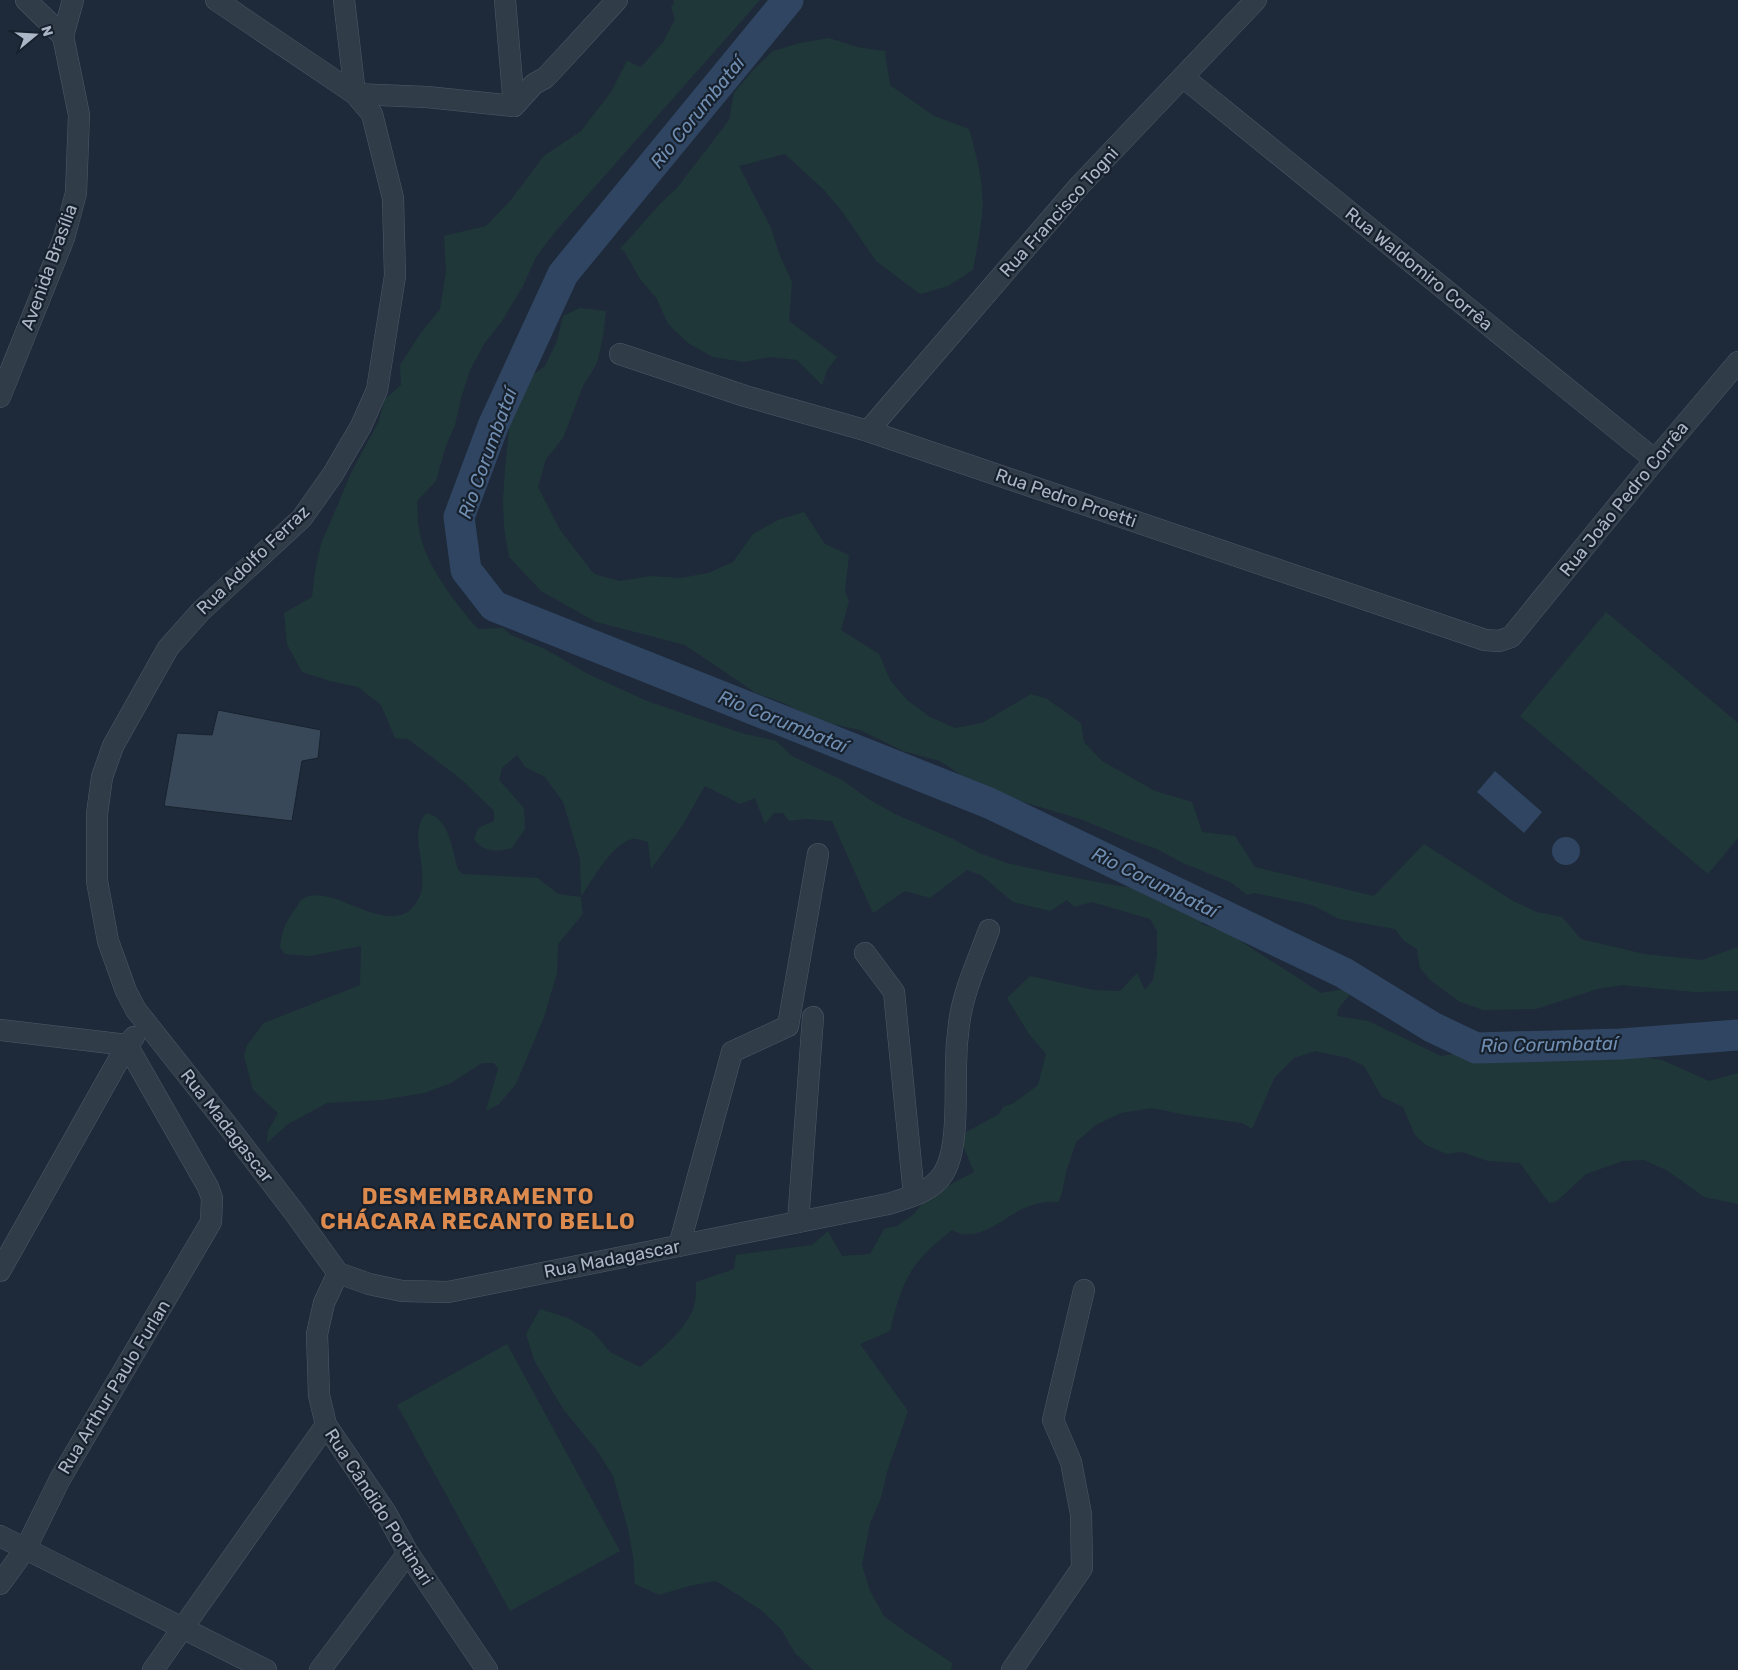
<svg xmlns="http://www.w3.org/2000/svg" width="1738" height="1670" font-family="Rubik,sans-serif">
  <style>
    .green { fill: #20373a }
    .water { fill: #2f4562 }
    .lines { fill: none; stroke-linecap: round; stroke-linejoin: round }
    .river { stroke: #2f4562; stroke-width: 31 }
    .building { fill: #394859; stroke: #19232f }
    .minor-casing { stroke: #4f5967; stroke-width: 22 }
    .minor { stroke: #313c49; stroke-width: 21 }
    .labels { text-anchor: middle; stroke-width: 4.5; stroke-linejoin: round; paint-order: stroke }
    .street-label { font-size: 18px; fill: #abb6c6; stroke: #17212d }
    .water-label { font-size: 19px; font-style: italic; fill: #708eb2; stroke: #17212d }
    .district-label { font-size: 22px; font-weight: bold; letter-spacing: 1px; fill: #dd8a4f; stroke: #17212d }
  </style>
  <rect width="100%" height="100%" fill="#1e2a39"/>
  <!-- green -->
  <g class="green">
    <path d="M 673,0 L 760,0 L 554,233 L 536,257 L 523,286 L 502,321 L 484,344 L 470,370 L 461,398 L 455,425 L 445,449 L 436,481 L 417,501 C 418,510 417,520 419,529 C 424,563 455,603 478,629 L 503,628 L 511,635 L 545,649 L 588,674 L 647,701 L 741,733 L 776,741 L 792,756 L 842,780 L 870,800 L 895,814 L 953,839 L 979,853 L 1007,863 L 1061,875 L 1118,886 L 1144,889 L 1170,902 L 1208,915 L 1201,924 L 1228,933 L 1321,993 L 1351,988 L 1352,992 L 1338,1009 L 1337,1016 L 1368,1021 L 1441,1056 L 1461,1053 L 1513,1060 L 1565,1051 L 1609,1052 L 1662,1060 L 1709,1081 L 1738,1073 L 1738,1204 L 1704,1197 L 1668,1171 L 1644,1160 L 1623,1161 L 1586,1174 L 1557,1201 L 1549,1203 L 1520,1163 L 1488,1161 L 1462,1152 L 1447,1154 L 1426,1145 L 1415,1135 L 1403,1107 L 1382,1097 L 1364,1066 L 1348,1058 L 1315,1051 L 1294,1058 L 1275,1077 L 1252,1129 L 1242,1123 L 1186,1115 L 1152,1108 L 1121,1113 L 1096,1125 L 1076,1142 L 1067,1169 L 1061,1196 L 1058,1202 C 1046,1201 1038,1203 1027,1207 C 1005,1215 978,1246 952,1230 C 942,1238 932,1246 923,1256 C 904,1275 896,1305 890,1331 L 860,1344 L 908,1411 L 887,1472 L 881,1498 L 870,1523 L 862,1565 L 870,1591 L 884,1616 L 907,1633 L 952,1663 L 951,1670 L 813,1670 L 795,1653 L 781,1629 L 761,1610 L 716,1581 L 689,1586 L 659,1595 L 635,1584 L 633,1556 L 628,1529 L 613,1476 L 598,1452 L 563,1409 L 534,1360 L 526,1334 L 540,1309 L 568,1318 L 593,1332 L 610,1352 L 640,1367 C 660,1351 682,1333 693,1310 C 696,1302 696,1291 696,1282 L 734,1269 L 736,1255 L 812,1245 L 828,1231 L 842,1256 L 870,1254 L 884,1229 L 897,1226 L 914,1214 L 927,1197 L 974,1172 L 959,1136 L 999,1114 L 1003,1107 L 1014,1103 L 1038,1085 L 1046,1054 L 1029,1034 L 1007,998 L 1030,976 L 1094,990 L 1120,991 L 1137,973 L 1145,990 L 1153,980 L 1157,954 L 1157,931 L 1150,919 L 1092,902 L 1074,907 L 1067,900 L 1050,911 L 1013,902 L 981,875 L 967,870 L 930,898 L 905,891 L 873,913 L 832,821 L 806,819 L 789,821 L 783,813 L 774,813 L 765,824 L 755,798 L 740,804 L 705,786 L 682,826 L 651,869 L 648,842 C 643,841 637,838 632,839 C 612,844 592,880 581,897 L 583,914 L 558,944 L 557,973 L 544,1017 L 516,1084 L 499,1104 L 486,1111 L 498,1069 L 494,1063 L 482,1063 L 451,1083 L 424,1093 L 382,1100 L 327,1103 L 288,1124 L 267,1143 L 268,1131 L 278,1113 L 253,1090 L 244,1056 L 247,1045 L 264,1023 L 360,985 L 361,946 L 310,956 L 285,954 L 280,948 C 283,928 284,926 295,909 C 297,907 299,902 301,900 C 327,880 376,930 408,912 C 410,911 413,906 415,904 C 436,879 404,833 427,813 C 450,819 452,850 458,870 L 463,874 L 538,878 L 558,894 L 581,897 L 580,859 L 563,802 L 545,777 L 525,767 L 517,755 L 502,768 L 499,780 L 524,808 L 525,829 L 512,848 C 498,852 483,853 474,839 L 478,828 L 494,821 L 494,811 L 462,780 L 408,739 L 395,738 L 381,705 L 358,687 L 330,681 L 302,672 L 287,644 L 284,613 L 312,597 L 315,571 L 321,544 L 352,471 L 378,423 L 385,399 L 401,385 L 400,365 L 420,334 L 440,309 L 446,272 L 444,236 L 486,226 L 510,201 L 544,156 L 581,131 L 611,92 L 627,61 L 641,67 L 664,41 L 675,19 L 671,7 L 674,3 Z"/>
    <path d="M 829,38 L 857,47 L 885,51 L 890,85 L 934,116 L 969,129 C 977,157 985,187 982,216 C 980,234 976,252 973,270 L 948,286 L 920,294 L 876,261 L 844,214 L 824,190 L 785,154 L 739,166 L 771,228 L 780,256 L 792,282 L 789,321 L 837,357 L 827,370 L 822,385 L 797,360 L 771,357 L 744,362 L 713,357 L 688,343 L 668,324 L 657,299 L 640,279 L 624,251 L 620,249 L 659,205 L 677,188 L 729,120 L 734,93 L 753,70 L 773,51 L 800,43 Z"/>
    <polygon points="580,308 606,311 603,337 597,363 583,386 563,438 546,459 538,487 560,530 594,574 620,581 651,576 681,578 708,573 733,562 753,534 778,520 804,512 825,544 849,555 845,592 849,601 841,630 879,654 890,680 907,700 930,717 955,728 982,723 1031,694 1047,699 1081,723 1084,742 1102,761 1155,791 1192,802 1202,832 1235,836 1255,867 1374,896 1424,844 1513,901 1537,912 1562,917 1581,939 1644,954 1702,960 1738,947 1738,991 1694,992 1622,985 1597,989 1536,1009 1483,1010 1460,1002 1430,980 1420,968 1417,949 1404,941 1395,929 1339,919 1312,905 1254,893 1247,895 1232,883 1183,863 1157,849 1129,839 1080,819 1020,801 962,776 940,761 903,751 860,730 815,720 784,703 756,693 685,645 596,622 541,591 509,557 504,528 503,500 505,470 510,419 516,388 545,366 557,341 563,316"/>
    <polygon points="1606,612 1738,723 1738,838 1708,874 1520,716"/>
    <polygon points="507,1344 620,1551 510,1611 397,1405"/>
  </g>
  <!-- water -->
  <g class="water">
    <polygon points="1495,771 1542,812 1524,833 1477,792"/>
    <circle cx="1566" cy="851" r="14"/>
  </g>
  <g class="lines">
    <!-- river -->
    <polyline class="river" points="788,0 563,274 493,426 459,517 466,570 494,606 989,803 1344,973 1432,1027 1476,1048 1621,1044 1738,1035"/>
  </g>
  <!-- building -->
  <polygon class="building" points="218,710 321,730 318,758 302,761 292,821 164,806 177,733 212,735"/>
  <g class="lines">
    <!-- minor casing -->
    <g class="minor-casing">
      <g id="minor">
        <polyline points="216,0 355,94 427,97 514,106 534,84 545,78 562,60 617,0"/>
        <path d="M 344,0 L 355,94 L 372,114 L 393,198 L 395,276 L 377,390 L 361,426 L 333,474 L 302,518 L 201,611 L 168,648 L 113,746 L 102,777 L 97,814 L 97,881 L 108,941 L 126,991 L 136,1010 L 231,1130 L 294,1212 L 338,1273 L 369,1284 L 402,1291 L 448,1292 L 888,1204 C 907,1198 932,1192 943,1174 C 959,1150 955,1094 956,1066 C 956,1052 957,1038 959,1024 C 963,992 978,960 989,930"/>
        <polyline points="505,0 514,106"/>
        <polyline points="63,36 73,0"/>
        <polyline points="1183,77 1655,460"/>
        <polyline points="620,354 745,396 868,431 1485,640 1499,641 1511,637 1655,460 1738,362"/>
        <polyline points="0,397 64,238 76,193 79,115 63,36 26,0"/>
        <polyline points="868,431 1080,185 1256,0"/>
        <polyline points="865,953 894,992 914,1195"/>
        <polyline points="0,1030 127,1045"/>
        <polyline points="798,1222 813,1017"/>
        <polyline points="679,1246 732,1052 788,1026 818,854"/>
        <polyline points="0,1271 127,1045 134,1037"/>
        <polyline points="338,1273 324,1303 317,1334 319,1395 326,1425 386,1513 408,1553 487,1670"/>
        <polyline points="0,1536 266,1670"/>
        <polyline points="0,1584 26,1548 60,1479 211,1222 212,1198 208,1187 127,1045"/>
        <polyline points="153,1670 326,1425"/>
        <polyline points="320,1670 408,1553"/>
        <polyline points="1012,1670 1082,1568 1081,1514 1071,1462 1053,1420 1084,1290"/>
      </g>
    </g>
    <!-- minor -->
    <use href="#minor" class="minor"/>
  </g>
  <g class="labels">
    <!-- street labels -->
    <g class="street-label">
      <text transform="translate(1059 212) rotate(-48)" y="6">Rua Francisco Togni</text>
      <text transform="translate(49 267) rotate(-70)" y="6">Avenida Brasília</text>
      <text transform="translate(1419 269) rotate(39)" y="6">Rua Waldomiro Corrêa</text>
      <text transform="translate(1066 498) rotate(19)" y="6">Rua Pedro Proetti</text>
      <text transform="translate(1624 499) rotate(-51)" y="6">Rua João Pedro Corrêa</text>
      <text transform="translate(253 560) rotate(-44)" y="6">Rua Adolfo Ferraz</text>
      <text transform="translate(227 1126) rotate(52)" y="6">Rua Madagascar</text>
      <text transform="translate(612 1259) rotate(-11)" y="6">Rua Madagascar</text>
      <text transform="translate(114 1387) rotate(-59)" y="6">Rua Arthur Paulo Furlan</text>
      <text transform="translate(379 1507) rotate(57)" y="6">Rua Cândido Portinari</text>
    </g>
    <!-- water labels -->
    <g class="water-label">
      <text transform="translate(697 112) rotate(-51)" y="7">Rio Corumbataí</text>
      <text transform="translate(487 453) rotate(-70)" y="7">Rio Corumbataí</text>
      <text transform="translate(783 721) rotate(22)" y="7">Rio Corumbataí</text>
      <text transform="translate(1155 882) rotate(26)" y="7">Rio Corumbataí</text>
      <text transform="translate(1549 1044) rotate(-1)" y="7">Rio Corumbataí</text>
    </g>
    <!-- district labels -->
    <g class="district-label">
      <text x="478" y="1204">DESMEMBRAMENTO<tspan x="478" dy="25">CHÁCARA RECANTO BELLO</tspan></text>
    </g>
  </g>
  <!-- north arrow -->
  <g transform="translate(35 35) rotate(72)" stroke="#17212d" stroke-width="4" paint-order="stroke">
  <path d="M0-4L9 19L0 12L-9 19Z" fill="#abb6c6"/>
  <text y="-8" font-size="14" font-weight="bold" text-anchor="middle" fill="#abb6c6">N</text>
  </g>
</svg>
